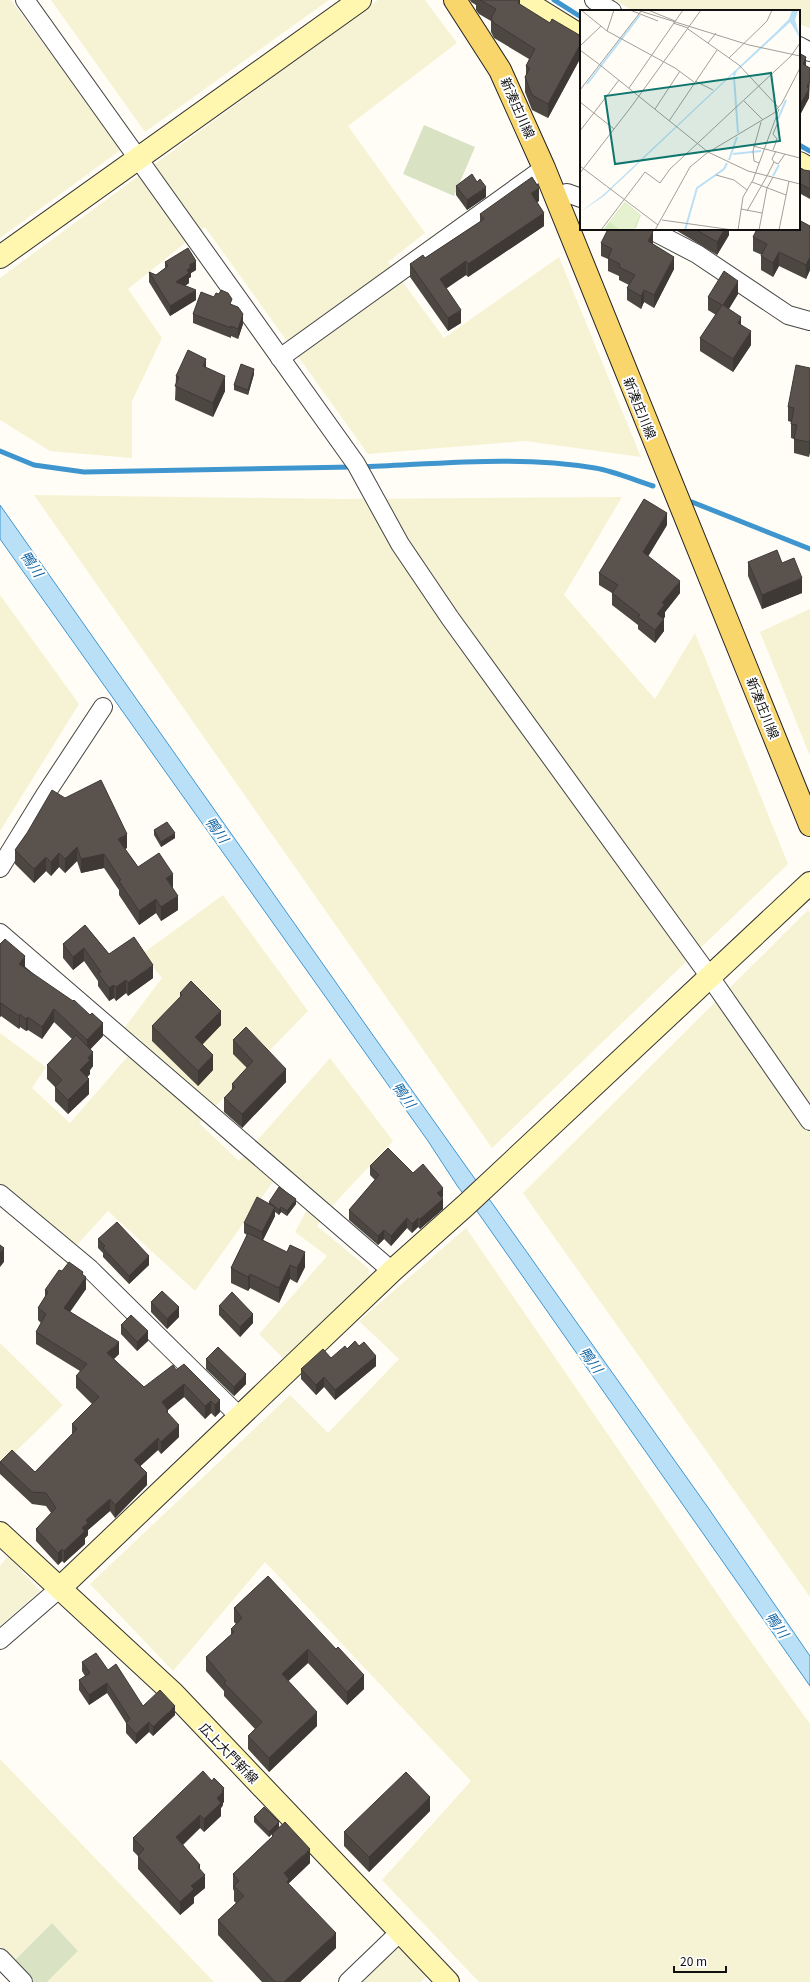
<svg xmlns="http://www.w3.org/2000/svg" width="810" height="1982" font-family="Georgia,'Noto Sans JP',serif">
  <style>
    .farmland { fill: #f6f3d4 }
    .cemetery { fill: #d9e3c4 }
    .water { fill: #b9e0f7; stroke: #3f96cf }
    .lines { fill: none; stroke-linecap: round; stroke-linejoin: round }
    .stream { stroke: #3f96cf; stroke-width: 5 }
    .street-casing { stroke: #444; stroke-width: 20 }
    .secondary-casing { stroke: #333; stroke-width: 24 }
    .primary-casing { stroke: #222; stroke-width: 24 }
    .street { stroke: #fff; stroke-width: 18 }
    .secondary { stroke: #fff6b0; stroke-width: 22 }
    .primary { stroke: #f9d66b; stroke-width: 22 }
    .wall { fill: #4d4742 }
    .shaded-wall { fill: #3f3936 }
    .building { fill: #5a524d; stroke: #3f3936 }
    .labels { text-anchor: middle; stroke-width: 4; stroke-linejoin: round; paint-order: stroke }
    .street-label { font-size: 13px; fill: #111; stroke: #fff }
    .water-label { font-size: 14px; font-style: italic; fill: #1768a6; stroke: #fff }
    .inset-river { fill: none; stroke: #b9e0f7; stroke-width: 2 }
    .inset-road { fill: none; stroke: #a09f9a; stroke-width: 1 }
    .view { fill: #0f766e; fill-opacity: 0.15; stroke: #0f766e; stroke-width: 2 }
    .inset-edge { fill: none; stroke: #111; stroke-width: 2 }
  </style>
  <rect width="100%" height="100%" fill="#fffdf5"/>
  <!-- farmland -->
  <g class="farmland">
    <polygon points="0,0 11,0 122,149 0,238"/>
    <polygon points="51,0 329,0 145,132"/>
    <polygon points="378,0 425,0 457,43 348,126 425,233 388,262 444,338 559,257 641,457 525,441 368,454 205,227 128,289 162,338 132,401 132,458 50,451 0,420 0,278"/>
    <polygon points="615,0 810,0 810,28 799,24 799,11 633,11"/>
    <polygon points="34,495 341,499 622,497 564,595 655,699 695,633 788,864 492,1148"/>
    <polygon points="0,595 79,704 0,831"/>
    <polygon points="810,609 810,756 760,632"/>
    <polygon points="223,895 308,1011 199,1123 239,1161 330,1058 393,1141 333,1205 317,1226 368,1268 370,1277 283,1358 259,1334 327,1256 295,1232 307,1210 275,1179 195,1291 108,1211 75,1247 0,1189 0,1033 46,1067 32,1088 70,1123 142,1040 122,1031 162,978 142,954"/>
    <polygon points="808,910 810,913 810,1597 523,1193"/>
    <polygon points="466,1228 732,1615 810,1724 810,1982 479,1982 382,1880 471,1781 265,1562 173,1671 90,1584 290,1395 328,1433 399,1359 359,1321"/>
    <polygon points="0,1343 63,1405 0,1467"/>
    <polygon points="8,1556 40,1591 0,1626 0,1566"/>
    <polygon points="0,1759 214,1982 47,1982 78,1951 52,1923 14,1961 0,1946"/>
    <polygon points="400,1945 427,1976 421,1982 362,1982"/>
  </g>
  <!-- cemetery -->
  <g class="cemetery">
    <polygon points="424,125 475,147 454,196 403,174"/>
    <polygon points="52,1923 78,1951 47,1982 34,1982 14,1961"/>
  </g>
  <!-- water -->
  <polygon class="water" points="0,505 370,1031 709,1509 810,1656 810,1686 479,1214 458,1187 428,1141 0,539"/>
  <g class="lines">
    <!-- stream -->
    <g class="stream">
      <polyline points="554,0 581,17"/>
      <polyline points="799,145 810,151"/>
      <polyline points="0,451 34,465 84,472 353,467"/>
      <path d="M 361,467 C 438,464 518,455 595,468 C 614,471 634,480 653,486"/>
      <polyline points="692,502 810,549"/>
    </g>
    <!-- street casing -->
    <g class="street-casing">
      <g id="street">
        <polyline points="25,0 356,464 400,544 450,618 710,977 810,1121"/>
        <polyline points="594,0 612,11"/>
        <polyline points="799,46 810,52"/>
        <polyline points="555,196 567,193 581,198"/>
        <polyline points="649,229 697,254 788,315 810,321"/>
        <polyline points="280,358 544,168"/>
        <polyline points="0,868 45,795 103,707"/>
        <polyline points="0,933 392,1271"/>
        <polyline points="0,1194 90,1269 239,1416"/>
        <polyline points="0,1640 60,1588"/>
        <polyline points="0,1958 23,1982"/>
        <polyline points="348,1982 400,1932"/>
      </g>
    </g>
    <!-- secondary casing -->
    <g class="secondary-casing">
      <g id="secondary">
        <polyline points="523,0 581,36"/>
        <polyline points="799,163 810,169"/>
        <polyline points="0,257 360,0"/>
        <polyline points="0,1533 173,1693 448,1982"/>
        <polyline points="60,1588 392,1271 466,1205 810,883"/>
      </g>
    </g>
    <!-- primary casing -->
    <g class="primary-casing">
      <polyline id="primary" points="455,0 500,70 544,168 810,825"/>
    </g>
    <!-- street -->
    <use href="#street" class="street"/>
    <!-- secondary -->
    <use href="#secondary" class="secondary"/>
    <!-- primary -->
    <use href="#primary" class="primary"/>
  </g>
  <!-- wall -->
  <g class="wall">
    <polygon points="470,0 520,0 520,5 550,23 581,36 581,57 548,118 532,110 525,92 525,77 526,76 526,66 529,59 494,38 491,32 491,21 479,14 476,10 476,5 471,2"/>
    <polygon points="799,53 806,66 809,92 809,98 801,113 799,111"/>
    <polygon points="799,167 804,170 810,171 810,199 799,193"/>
    <polygon points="456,186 486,197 467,210 456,195"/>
    <polygon points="539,201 537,202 544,226 468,277 466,275 446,288 461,323 448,331 410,277 410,264 425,258 480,222 480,214"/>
    <polygon points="810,226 810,270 806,279 779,266 773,277 761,270 761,256 762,255 753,251 753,237"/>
    <polygon points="674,229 729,229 729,235 717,255"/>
    <polygon points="601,243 653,243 653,244 674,269 654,308 644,302 641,309 627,300 627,288 629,285 619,280 619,276 608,271 608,259 601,256"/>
    <polygon points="165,262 196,270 191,273 191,277 189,278 189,283 185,286 196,300 170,316 149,282 149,272 156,275 165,268"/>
    <polygon points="738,294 729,309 741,325 751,345 733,372 700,351 700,338 716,315 708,310 708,297"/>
    <polygon points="232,305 243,324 238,339 231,336 231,338 193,323 193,314"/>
    <polygon points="206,368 225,391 213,417 175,400 176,376"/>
    <polygon points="810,368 809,457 794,453 794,439 791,438 791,422 788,421 788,407"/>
    <polygon points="254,374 248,395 234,390 234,385"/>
    <polygon points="667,525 648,556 680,593 665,612 665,617 663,618 664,631 655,643 638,629 638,625 612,605 612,593 599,585 599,573"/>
    <polygon points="748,562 782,563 802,593 762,609 748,576"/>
    <polygon points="154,830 175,838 161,847 154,835"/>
    <polygon points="27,833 127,848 125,849 138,867 173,887 172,888 178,910 161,921 156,913 139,925 119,895 119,890 104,868 81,873 77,861 65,873 59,867 51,876 46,871 34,883 15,864 15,850"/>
    <polygon points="85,925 109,954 153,978 128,996 126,993 116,1001 114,998 109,1001 98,986 98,981 84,961 73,970 63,958 63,944"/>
    <polygon points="0,944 25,967 103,1036 90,1049 93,1066 90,1070 90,1074 87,1077 89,1094 68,1114 55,1101 55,1087 47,1079 47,1065 72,1039 54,1022 42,1039 28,1030 26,1031 20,1027 19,1029 1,1016 0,1017"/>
    <polygon points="180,993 221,1025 202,1045 213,1070 198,1086 152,1041 152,1026 180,998"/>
    <polygon points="233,1040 286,1082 242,1128 224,1112 224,1098 232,1089 232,1084 247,1068 233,1054"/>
    <polygon points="370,1166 413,1173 443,1197 442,1198 443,1209 420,1229 418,1227 412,1233 407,1228 391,1246 384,1239 378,1245 349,1220 349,1210 375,1180 370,1175"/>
    <polygon points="269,1202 296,1204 287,1216 281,1212 279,1215 275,1212 275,1216 263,1240 305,1267 297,1283 290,1279 279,1303 250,1288 248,1291 231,1283 231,1268 247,1235 244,1233 244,1223 269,1203"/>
    <polygon points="98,1239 149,1265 129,1284 103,1257 103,1253 98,1248"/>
    <polygon points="62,1271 83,1275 86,1289 70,1312 119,1354 114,1359 144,1387 176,1370 220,1400 220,1412 215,1417 211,1413 205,1419 184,1397 168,1409 168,1413 179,1437 161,1454 158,1450 140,1466 147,1485 115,1518 110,1511 88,1530 88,1535 85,1538 85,1544 64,1563 62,1561 58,1565 36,1541 36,1529 51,1513 46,1506 32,1504 0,1474 0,1462 35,1472 72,1434 72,1424 92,1404 76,1388 76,1376 80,1371 36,1344 36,1332 41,1323 38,1320 38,1308 45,1297 45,1290"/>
    <polygon points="151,1302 179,1317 167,1329 151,1312"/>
    <polygon points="219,1306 253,1323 240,1337 219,1315"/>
    <polygon points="121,1325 148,1341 137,1351 121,1334"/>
    <polygon points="347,1349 376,1366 335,1400 324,1387 316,1395 301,1379 301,1369 331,1358"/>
    <polygon points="206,1359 246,1384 234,1396 206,1369"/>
    <polygon points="268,1576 364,1689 347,1705 308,1663 288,1681 317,1726 269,1772 248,1749 248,1736 255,1729 224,1696 224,1691 206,1671 206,1657 231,1635 231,1629 236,1624 234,1622 234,1608"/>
    <polygon points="82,1662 108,1670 143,1706 175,1715 153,1736 149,1732 136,1744 126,1733 126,1723 107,1693 89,1705 79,1690 79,1680 85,1676 82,1671"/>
    <polygon points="224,1802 223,1803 223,1805 221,1808 221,1816 204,1832 200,1828 183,1845 200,1870 205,1888 194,1897 194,1903 180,1915 138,1869 138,1856 133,1851 133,1838"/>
    <polygon points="430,1811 369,1872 344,1846 344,1832"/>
    <polygon points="254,1817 279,1827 310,1863 289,1883 289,1885 336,1948 300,1982 262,1982 218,1935 218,1920 236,1903 234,1901 234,1891 233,1889 233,1874 272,1837 272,1834 269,1837 254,1822"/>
  </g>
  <!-- shaded-wall -->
  <g class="shaded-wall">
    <polygon points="519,0 520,0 520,13 518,3"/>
    <polygon points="581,43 581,57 548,118 548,104"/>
    <polygon points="806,57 806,67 803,64"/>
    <polygon points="810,80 809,98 801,113 801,103 807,87"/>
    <polygon points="486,187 486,197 467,210 467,200"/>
    <polygon points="539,188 539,201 531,207 531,193"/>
    <polygon points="544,213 544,226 468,277 468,264"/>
    <polygon points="725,229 729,229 729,235 717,255 717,242"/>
    <polygon points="653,231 653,243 648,254 648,241"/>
    <polygon points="779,252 779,266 773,277 773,263"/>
    <polygon points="674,257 674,269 654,308 654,295"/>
    <polygon points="810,257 810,270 806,279 806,265"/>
    <polygon points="196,261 196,270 191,273 191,277 189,278 189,283 176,292 176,282 187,270 189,265"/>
    <polygon points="466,261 466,275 440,293 440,279"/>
    <polygon points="738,281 738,294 723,318 723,305"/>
    <polygon points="196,290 196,300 170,316 170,306"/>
    <polygon points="644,290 644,302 641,309 641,296"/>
    <polygon points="461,310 461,323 448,331 448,318"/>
    <polygon points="243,314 243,324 238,339 238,329"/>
    <polygon points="741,317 741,330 738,323"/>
    <polygon points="751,331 751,345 733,372 733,359"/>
    <polygon points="206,359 206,373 203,366"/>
    <polygon points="254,369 254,374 248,395 248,390"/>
    <polygon points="225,376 225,391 213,417 213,403"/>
    <polygon points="810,439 810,453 809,457 809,442"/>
    <polygon points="667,513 667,525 643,565 643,552"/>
    <polygon points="802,578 802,593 762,609 762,595"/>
    <polygon points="680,581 680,593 665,612 665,617 657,626 657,614 662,603"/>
    <polygon points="664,619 664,631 655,643 655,630"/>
    <polygon points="175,833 175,838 161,847 161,842"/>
    <polygon points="127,834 127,848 118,852 118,839"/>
    <polygon points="77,847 77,861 65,873 65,859"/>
    <polygon points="59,853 59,867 51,876 51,862"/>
    <polygon points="104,854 104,868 81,873 81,859"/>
    <polygon points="46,857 46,871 34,883 34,869"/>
    <polygon points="173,874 173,887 166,892 166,878"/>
    <polygon points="178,896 178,910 161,921 161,907"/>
    <polygon points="156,899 156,913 139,925 139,911"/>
    <polygon points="84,948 84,961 73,970 73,957"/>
    <polygon points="25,956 25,968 19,964"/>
    <polygon points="153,965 153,978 128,996 128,983"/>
    <polygon points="126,980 126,993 116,1001 116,987"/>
    <polygon points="114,985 114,998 109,1001 109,988"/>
    <polygon points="1,1003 1,1016 0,1017 0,1004"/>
    <polygon points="54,1009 54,1022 42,1039 42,1027"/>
    <polygon points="221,1011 221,1025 195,1052 195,1037"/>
    <polygon points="20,1014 20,1027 19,1029 19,1016"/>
    <polygon points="28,1017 28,1030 26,1031 26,1019"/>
    <polygon points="103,1023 103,1036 87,1053 87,1040"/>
    <polygon points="93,1052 93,1066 90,1070 90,1074 80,1085 80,1070 88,1058"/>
    <polygon points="213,1055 213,1070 198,1086 198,1071"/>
    <polygon points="286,1069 286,1082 242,1128 242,1114"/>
    <polygon points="89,1079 89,1094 68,1114 68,1100"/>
    <polygon points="443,1188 443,1197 437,1202 437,1193"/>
    <polygon points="296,1199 296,1204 287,1216 287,1211"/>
    <polygon points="443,1199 443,1209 420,1229 420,1219"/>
    <polygon points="275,1207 275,1216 262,1242 262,1232"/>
    <polygon points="281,1207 281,1212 279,1215 279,1210"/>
    <polygon points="407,1218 407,1228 391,1246 391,1236"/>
    <polygon points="418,1218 418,1227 412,1233 412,1224"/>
    <polygon points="384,1230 384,1239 378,1245 378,1236"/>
    <polygon points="4,1248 4,1262 0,1267 0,1253"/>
    <polygon points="305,1252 305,1267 297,1283 297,1268"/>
    <polygon points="149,1256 149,1265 129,1284 129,1276"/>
    <polygon points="290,1265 290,1279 279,1303 279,1288"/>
    <polygon points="83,1272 83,1281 86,1277 86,1289 64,1320 64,1308 82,1274"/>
    <polygon points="250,1274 250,1288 248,1291 248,1277"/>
    <polygon points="179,1307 179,1317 167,1329 167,1319"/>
    <polygon points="253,1314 253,1323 240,1337 240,1327"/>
    <polygon points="148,1331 148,1341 137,1351 137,1342"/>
    <polygon points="119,1342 119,1354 107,1365 107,1353"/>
    <polygon points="376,1356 376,1366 335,1400 335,1390"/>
    <polygon points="246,1374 246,1384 234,1396 234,1387"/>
    <polygon points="324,1377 324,1387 316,1395 316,1385"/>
    <polygon points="184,1384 184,1397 162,1415 162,1402"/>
    <polygon points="220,1400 220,1412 215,1417 215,1405"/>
    <polygon points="211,1401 211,1413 205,1419 205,1406"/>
    <polygon points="179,1425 179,1437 161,1454 161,1442"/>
    <polygon points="158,1438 158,1450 134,1472 134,1460"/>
    <polygon points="147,1473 147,1485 115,1518 115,1505"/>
    <polygon points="110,1499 110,1511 88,1530 88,1535 85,1538 85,1544 64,1563 64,1551 82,1528 86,1520"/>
    <polygon points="62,1549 62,1561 58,1565 58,1553"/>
    <polygon points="308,1649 308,1663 282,1687 282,1674"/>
    <polygon points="364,1675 364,1689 347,1705 347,1692"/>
    <polygon points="107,1683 107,1693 89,1705 89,1695"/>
    <polygon points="175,1706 175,1715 153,1736 153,1727"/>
    <polygon points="317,1712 317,1726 269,1772 269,1758"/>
    <polygon points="149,1722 149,1732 136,1744 136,1734"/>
    <polygon points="224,1788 224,1802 223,1803 223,1805 221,1808 221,1816 204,1832 204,1819 222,1791"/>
    <polygon points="430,1797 430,1811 369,1872 369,1857"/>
    <polygon points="200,1815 200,1828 176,1851 176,1837"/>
    <polygon points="279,1822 279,1827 269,1837 269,1832"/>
    <polygon points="310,1849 310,1863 289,1883 289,1894 284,1873"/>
    <polygon points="200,1865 200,1878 205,1875 205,1888 194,1897 194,1903 180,1915 180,1902 191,1886 198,1867"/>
    <polygon points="336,1933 336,1948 300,1982 284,1982"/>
  </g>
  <!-- building -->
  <g class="building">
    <polygon points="480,0 519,0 518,3 550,23 552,19 581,36 581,43 548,104 532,95 525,77 530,68 526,66 535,49 494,23 491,18 496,9"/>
    <polygon points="799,53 806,57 803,64 810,68 810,80 807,87 809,89 801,103 799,101"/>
    <polygon points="799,167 804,170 810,171 810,189 799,183"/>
    <polygon points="472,174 477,182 480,179 486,187 467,200 456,186"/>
    <polygon points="532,177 539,188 531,193 544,213 468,264 466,261 440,279 461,310 448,318 410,264 423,255 425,258 484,219 480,214"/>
    <polygon points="799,220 810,226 810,257 806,265 779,252 773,263 761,256 767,244 753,237 757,229 799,229"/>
    <polygon points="608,229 651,229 653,231 648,241 674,257 654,295 644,290 641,296 627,288 635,275 619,267 620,264 608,258 612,249 601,243"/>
    <polygon points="695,229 725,229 717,242"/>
    <polygon points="188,248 196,261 189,265 191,267 187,270 189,273 176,282 196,290 170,306 149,272 156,275 168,266 165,262"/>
    <polygon points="724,271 738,281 723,305 741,317 738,323 751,331 733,359 700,338 722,305 708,297"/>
    <polygon points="221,290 228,293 232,299 230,304 238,307 243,314 238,329 231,326 231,328 193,314 201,292 214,297 216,293 219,294"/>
    <polygon points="188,350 206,359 203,366 225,376 213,403 175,386 179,377 176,376"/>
    <polygon points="241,364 254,369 248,390 234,385"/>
    <polygon points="796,365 810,368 810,439 809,442 794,439 797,425 791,424 794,408 788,407"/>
    <polygon points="644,499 667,513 643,552 680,581 662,603 665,604 657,614 664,619 655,630 638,617 640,615 612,593 618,585 599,573"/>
    <polygon points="777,550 782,563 794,558 802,578 762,595 748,562"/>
    <polygon points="101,780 127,834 118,839 138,867 159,853 173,874 166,878 178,896 161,907 156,899 139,911 119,881 121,880 104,854 81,859 77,847 65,859 59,853 51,862 46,857 34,869 15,850 27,833 52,790 65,798"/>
    <polygon points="167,822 175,833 161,842 154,830"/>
    <polygon points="85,925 109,954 134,937 153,965 128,983 126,980 116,987 114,985 109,988 98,973 101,972 84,948 73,957 63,944"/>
    <polygon points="5,939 25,956 19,964 73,1001 74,1000 90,1015 92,1013 103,1023 87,1040 54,1009 42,1027 28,1017 26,1019 20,1014 19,1016 1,1003 0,1004 0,944"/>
    <polygon points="191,981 221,1011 195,1037 213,1055 198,1071 152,1026 182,995 180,993"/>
    <polygon points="246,1027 286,1069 242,1114 224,1098 235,1087 232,1084 253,1061 233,1040"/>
    <polygon points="76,1035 93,1052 88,1058 90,1060 80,1070 89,1079 68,1100 55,1087 62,1080 47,1065"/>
    <polygon points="388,1148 413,1173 423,1164 443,1188 437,1193 443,1199 420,1219 418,1218 412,1224 407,1218 391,1236 384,1230 378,1236 349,1210 379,1175 370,1166"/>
    <polygon points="279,1187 296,1199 287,1211 281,1207 279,1210 269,1202"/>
    <polygon points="257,1197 275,1207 262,1232 244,1223"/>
    <polygon points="117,1222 149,1256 129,1276 103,1248 105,1246 98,1239"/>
    <polygon points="248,1233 287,1252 290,1245 305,1252 297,1268 290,1265 279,1288 250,1274 248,1277 231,1268"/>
    <polygon points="0,1245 4,1248 0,1253"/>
    <polygon points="69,1262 83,1272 82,1274 86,1277 64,1308 119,1342 107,1353 144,1387 173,1365 176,1370 184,1364 220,1400 215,1405 211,1401 205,1406 184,1384 162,1402 168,1410 166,1411 179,1425 161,1442 158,1438 134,1460 147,1473 115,1505 110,1499 86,1520 88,1523 82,1528 85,1531 64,1551 62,1549 58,1553 36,1529 56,1508 46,1493 32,1492 0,1462 12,1450 35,1472 77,1429 72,1424 99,1397 76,1376 87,1364 36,1332 46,1314 38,1308 48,1292 45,1290 59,1270 62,1271"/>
    <polygon points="162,1291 179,1307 167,1319 151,1302"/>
    <polygon points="232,1292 253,1314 240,1327 219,1306"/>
    <polygon points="131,1315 148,1331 137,1342 121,1325"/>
    <polygon points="355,1341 359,1346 364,1342 376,1356 335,1390 324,1377 316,1385 301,1369 323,1349 331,1358 345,1346 347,1349"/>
    <polygon points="218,1347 246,1374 234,1387 206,1359"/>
    <polygon points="268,1576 336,1649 338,1647 364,1675 347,1692 308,1649 282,1674 317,1712 269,1758 248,1736 262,1722 224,1683 226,1681 206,1657 234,1632 231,1629 242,1618 234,1608"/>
    <polygon points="96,1653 108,1670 116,1664 143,1706 160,1690 175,1706 153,1727 149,1722 136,1734 126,1723 130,1719 107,1683 89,1695 79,1680 90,1673 82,1662"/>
    <polygon points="203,1771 212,1781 214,1778 224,1788 222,1791 223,1792 217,1798 221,1803 204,1819 200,1815 176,1837 200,1865 198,1867 205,1875 191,1886 194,1889 180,1902 138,1856 144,1849 133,1838"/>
    <polygon points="406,1772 430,1797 369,1857 344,1832"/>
    <polygon points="264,1807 279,1822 269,1832 254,1817"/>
    <polygon points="285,1822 310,1849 284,1873 289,1879 287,1882 336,1933 284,1982 275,1982 218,1920 244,1896 234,1886 239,1881 233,1874 273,1836 272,1834"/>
  </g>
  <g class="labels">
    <!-- street labels -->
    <g class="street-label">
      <text transform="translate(518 108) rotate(66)" y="5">新湊庄川線</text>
      <text transform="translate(640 408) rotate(68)" y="5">新湊庄川線</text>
      <text transform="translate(763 708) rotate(68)" y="5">新湊庄川線</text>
      <text transform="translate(229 1753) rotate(46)" y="5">広上大門新線</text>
    </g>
    <!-- water labels -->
    <g class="water-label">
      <text transform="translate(32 564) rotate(56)" y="5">鴨川</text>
      <text transform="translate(217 830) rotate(55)" y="5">鴨川</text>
      <text transform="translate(404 1095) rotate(55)" y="5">鴨川</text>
      <text transform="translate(591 1360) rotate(55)" y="5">鴨川</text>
      <text transform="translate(777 1625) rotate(55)" y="5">鴨川</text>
    </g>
  </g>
  <!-- overview -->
  <g transform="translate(580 10)">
    <rect width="220" height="220" fill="#fffdf5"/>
    <path d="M 45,192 L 61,205 L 56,218 L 23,220 Z" fill="#d5ebbd"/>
    <path d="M 45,193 L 60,205 L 53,220 L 40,220 L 30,212 Z" fill="#e6f2cf"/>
    <path d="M 212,0 L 218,0 L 215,10 L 220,28 L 210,12 L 207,15 L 157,61 L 154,68 L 153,64 L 24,186 L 0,202 L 23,185 L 195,23 L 209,9 Z" fill="#b9e0f7"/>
    <path class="inset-river" d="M 154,67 L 158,123M 7,74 L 60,5M 198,109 L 206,90M 153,144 L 181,141M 149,150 L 157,127M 193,166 L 199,155M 105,220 L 117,178 L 144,159 L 147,153"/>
    <path class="inset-road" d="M 1,0 L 27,21 L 95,58 L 114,72M 50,0 L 78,11M 57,0 L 169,35 L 220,46M 68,0 L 95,11M 93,13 L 108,18M 108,19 L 159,55 L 199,98M 27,21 L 34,0M 128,33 L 136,23M 0,36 L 21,16M 0,40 L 20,55M 149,48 L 187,11 L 192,0M 20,55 L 128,142 L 168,161 L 220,174M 115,71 L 133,80M 49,78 L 103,0M 0,80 L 62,0M 164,91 L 183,110M 0,92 L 34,119M 75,99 L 100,61M 89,111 L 137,40M 0,121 L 39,70M 173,136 L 220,148M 193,140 L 197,129 L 193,124 L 198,112M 194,152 L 198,154 L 205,144M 179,153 L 174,151 L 173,141 L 181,112M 0,156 L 78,215M 0,163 L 51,97 L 121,0M 136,165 L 154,170 L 167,180M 187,166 L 194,152 L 192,149 L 196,141M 172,172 L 206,185M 161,199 L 182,203M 167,201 L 187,166M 82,210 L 153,220M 21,220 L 65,162 L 80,173 L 90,159 L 211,46 L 220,33M 75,220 L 110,157 L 127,143 L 194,103 L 202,93 L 220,58M 158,220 L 163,187 L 173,170 L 199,99M 179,220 L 187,178 L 193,167M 199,220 L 209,171"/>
    <path class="view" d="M 191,63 L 200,131 L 35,154 L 25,86 Z"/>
    <rect width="220" height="220" class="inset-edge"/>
  </g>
  <!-- scale -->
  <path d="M674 1966v6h52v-6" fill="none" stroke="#111111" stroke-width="2"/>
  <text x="680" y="1966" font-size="12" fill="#111111" stroke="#ffffff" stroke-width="3" paint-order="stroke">20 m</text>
</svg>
